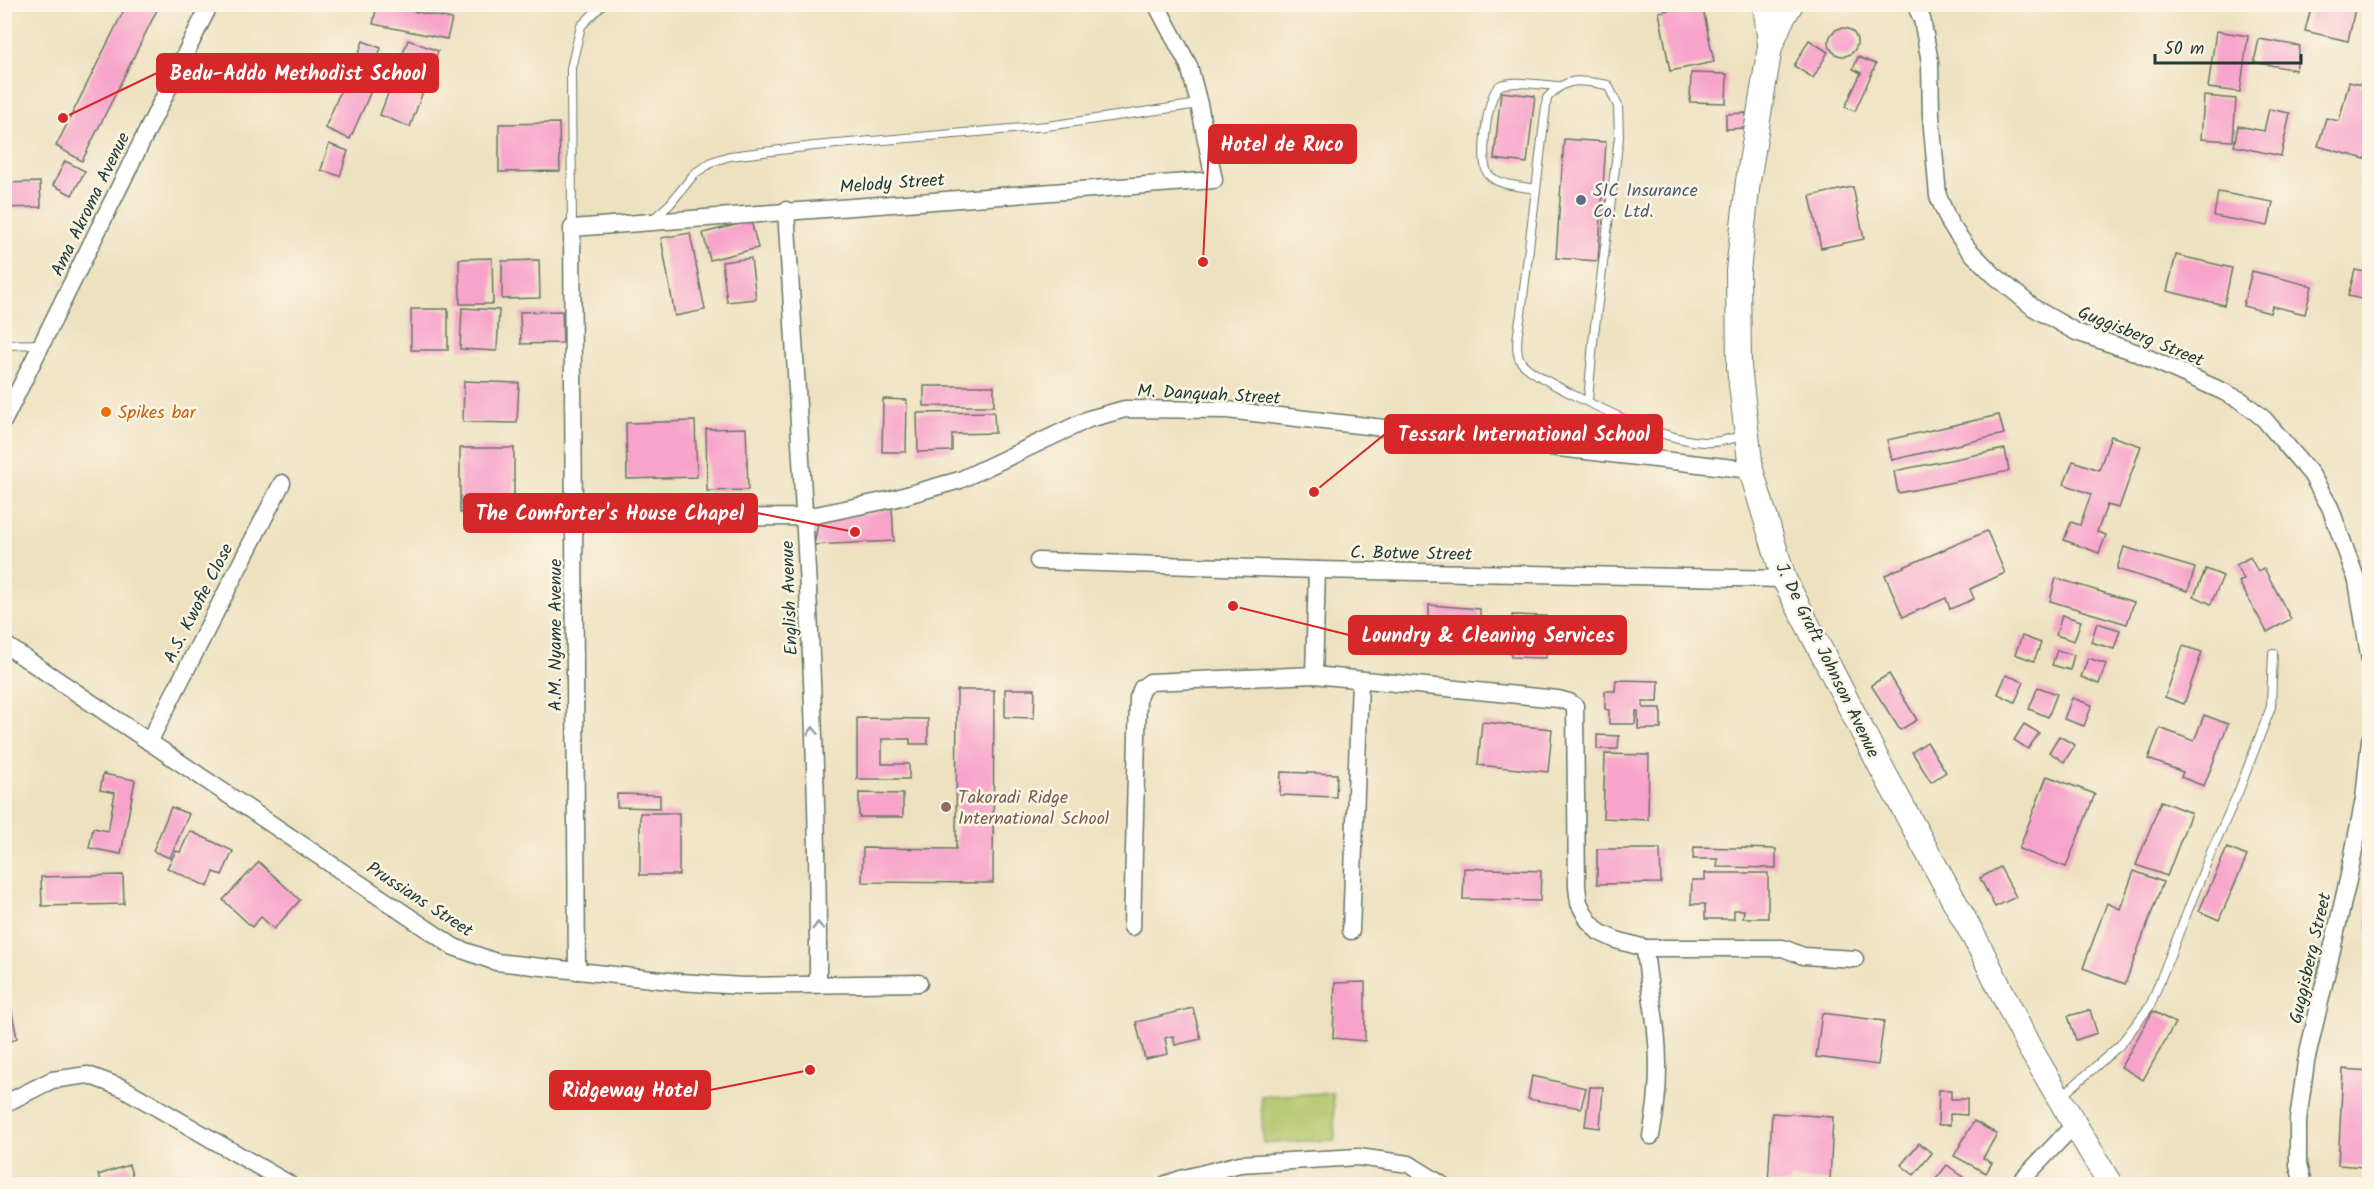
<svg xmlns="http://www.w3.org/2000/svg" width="2374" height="1189" font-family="Kalam,sans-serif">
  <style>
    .green { fill: #b2c569; stroke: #68814e; stroke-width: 1.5 }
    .building { fill: #f7a3ca }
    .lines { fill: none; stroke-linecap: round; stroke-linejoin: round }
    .lane-casing { stroke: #677665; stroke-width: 10 }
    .street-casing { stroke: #677665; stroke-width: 19 }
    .secondary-casing { stroke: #677665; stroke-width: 26 }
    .lane { stroke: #fff; stroke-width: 8 }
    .street { stroke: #fff; stroke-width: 16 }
    .secondary { stroke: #fff; stroke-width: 24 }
    .oneway { stroke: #8f9e9a }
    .service-dot { fill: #5c6f8a; stroke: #fcf5e5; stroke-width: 2 }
    .food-dot { fill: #e8710a; stroke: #fcf5e5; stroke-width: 2 }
    .education-dot { fill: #8d6e63; stroke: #fcf5e5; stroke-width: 2 }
    .labels { text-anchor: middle; stroke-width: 5; stroke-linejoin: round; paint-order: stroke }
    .street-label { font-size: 18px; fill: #1f3d34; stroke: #fcf5e5 }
    .service-label { font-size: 18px; fill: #4e5e75; stroke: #fcf5e5; text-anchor: start }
    .food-label { font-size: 18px; fill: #c56008; stroke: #fcf5e5; text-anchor: start }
    .education-label { font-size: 18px; fill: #785e54; stroke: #fcf5e5; text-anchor: start }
    .leader { fill: none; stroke: #d62828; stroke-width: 2 }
    .callout-dot { fill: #d62828; stroke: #fcf5e5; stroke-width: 2 }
    .callout { fill: #d62828; stroke: #d62828; stroke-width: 2 }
    .callout-label { font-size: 20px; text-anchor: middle; font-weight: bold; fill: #fff }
  </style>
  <rect width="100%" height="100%" fill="#fcf5e5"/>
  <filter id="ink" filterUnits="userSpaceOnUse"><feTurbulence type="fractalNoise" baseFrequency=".0167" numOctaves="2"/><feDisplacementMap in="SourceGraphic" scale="12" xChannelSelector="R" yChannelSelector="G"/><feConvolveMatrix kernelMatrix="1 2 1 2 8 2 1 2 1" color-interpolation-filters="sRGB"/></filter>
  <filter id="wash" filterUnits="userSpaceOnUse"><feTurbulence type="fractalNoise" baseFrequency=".008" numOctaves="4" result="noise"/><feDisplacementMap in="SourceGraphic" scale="24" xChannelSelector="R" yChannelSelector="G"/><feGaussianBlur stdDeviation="1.35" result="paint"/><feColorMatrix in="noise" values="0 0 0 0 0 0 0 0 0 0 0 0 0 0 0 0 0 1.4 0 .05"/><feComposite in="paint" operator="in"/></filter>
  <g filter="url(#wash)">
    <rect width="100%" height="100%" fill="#ede1c0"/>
    <!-- green -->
    <polygon class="green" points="1333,1093 1335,1140 1263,1143 1261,1096"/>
    <g id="blocks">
      <!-- building -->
      <g class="building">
        <polygon points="127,4 160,4 82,161 56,146"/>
        <polygon points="377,4 452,19 447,39 373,24"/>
        <polygon points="1702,4 1714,62 1670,71 1659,12"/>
        <polygon points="2312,4 2356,4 2348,41 2305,31"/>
        <circle cx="1843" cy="42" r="14"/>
        <polygon points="2216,31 2248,36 2240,92 2208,88"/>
        <polygon points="2259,39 2300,46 2296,70 2254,62"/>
        <polygon points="408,40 438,51 410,127 380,115"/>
        <polygon points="1809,40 1828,52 1813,78 1794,66"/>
        <polygon points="363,41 381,48 373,70 355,64"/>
        <polygon points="1858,57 1876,64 1855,111 1845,107 1861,73 1853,69"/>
        <polygon points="349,71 375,82 350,139 325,128"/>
        <polygon points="1691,73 1727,74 1726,103 1690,102"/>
        <polygon points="2349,82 2370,87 2370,141 2365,159 2318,146 2326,118 2339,121"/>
        <polygon points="1501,92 1535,96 1527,163 1494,159"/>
        <polygon points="2204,96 2236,99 2233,141 2201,139"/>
        <polygon points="2269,109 2290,113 2281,156 2234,146 2238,126 2264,131"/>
        <polygon points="1746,113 1746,128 1726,129 1726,114"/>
        <polygon points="559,123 560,171 499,172 499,124"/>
        <polygon points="1564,139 1606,142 1598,261 1556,258"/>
        <polygon points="329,144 348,151 340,176 321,170"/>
        <polygon points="65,161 85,171 72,195 53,185"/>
        <polygon points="40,182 41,207 4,208 4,183"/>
        <polygon points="1853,187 1864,239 1821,248 1810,196"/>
        <polygon points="2218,192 2273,202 2268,226 2214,216"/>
        <polygon points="751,221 758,248 710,260 703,233"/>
        <polygon points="690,233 705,310 675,316 661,238"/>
        <polygon points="2176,255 2232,268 2224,305 2167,291"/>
        <polygon points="492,258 493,304 460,304 459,259"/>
        <polygon points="751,258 756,299 727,302 722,262"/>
        <polygon points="539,260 540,298 502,299 502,261"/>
        <polygon points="2355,270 2370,273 2370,301 2348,296"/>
        <polygon points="2252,271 2312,286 2305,314 2272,306 2270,313 2243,306"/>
        <polygon points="462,308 499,310 497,351 460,349"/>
        <rect x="411" y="309" width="37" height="41"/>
        <polygon points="562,311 563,343 521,344 520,312"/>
        <polygon points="464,381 519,383 517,423 463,422"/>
        <rect x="924" y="386" width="70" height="20"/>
        <polygon points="883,399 907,400 906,452 882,452"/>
        <polygon points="994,412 995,433 952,434 952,451 918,452 917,413"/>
        <polygon points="1999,415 2004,434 1892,460 1887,440"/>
        <polygon points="695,421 697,477 627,479 626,423"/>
        <polygon points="746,428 748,490 707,491 706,429"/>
        <polygon points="2111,436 2141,446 2119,508 2107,505 2097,532 2106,535 2099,553 2064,540 2071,522 2080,525 2091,494 2064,484 2073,461 2099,470"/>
        <rect x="460" y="448" width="54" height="65"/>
        <polygon points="2005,449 2009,471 1898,493 1894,471"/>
        <polygon points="892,508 894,541 814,545 818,523"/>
        <polygon points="1987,531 2005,573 1970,589 1974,599 1950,609 1946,598 1903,617 1885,575"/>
        <polygon points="2124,547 2195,568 2188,591 2117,569"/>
        <polygon points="2250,557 2258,572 2264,568 2291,619 2267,632 2239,582 2244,579 2236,565"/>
        <polygon points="2206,569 2223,576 2211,604 2194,596"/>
        <polygon points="2056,578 2134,602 2127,624 2050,601"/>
        <polygon points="1429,605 1480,609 1479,647 1429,645"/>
        <polygon points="1512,615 1546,616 1546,658 1511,657"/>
        <polygon points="2062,615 2081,621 2074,641 2056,635"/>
        <polygon points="2097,623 2120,630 2114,649 2091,642"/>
        <polygon points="2022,636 2041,643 2034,661 2015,654"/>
        <polygon points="2183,646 2202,652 2184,704 2165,697"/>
        <polygon points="2057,650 2074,655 2070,670 2052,665"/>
        <polygon points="2088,658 2106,664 2099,684 2081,677"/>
        <polygon points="1889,674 1917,720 1900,730 1871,685"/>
        <polygon points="2006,675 2024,682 2015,702 1998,694"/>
        <polygon points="1616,680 1659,681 1658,702 1643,702 1643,708 1661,708 1661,729 1638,729 1638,711 1636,711 1635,724 1609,724 1609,710 1605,709 1605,691 1615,691"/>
        <polygon points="2038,687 2057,694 2048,717 2029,709"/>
        <polygon points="1005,689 1035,689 1034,718 1005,717"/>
        <polygon points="957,690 994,690 993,883 862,882 863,848 956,849"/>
        <polygon points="2072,698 2092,705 2084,726 2064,719"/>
        <polygon points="2204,715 2228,724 2204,786 2181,777 2183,772 2148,759 2160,728 2194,741"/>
        <polygon points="857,718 928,719 928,744 910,744 910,739 882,739 882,764 909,764 909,779 857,779"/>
        <polygon points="1482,722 1552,729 1548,772 1478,765"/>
        <polygon points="2024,724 2039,733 2028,749 2014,740"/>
        <polygon points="1597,735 1619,736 1618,749 1597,749"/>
        <polygon points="2059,736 2075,745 2064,762 2049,752"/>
        <polygon points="1927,742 1946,772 1931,782 1912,752"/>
        <polygon points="1605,754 1649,755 1648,820 1603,818"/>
        <polygon points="1281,772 1337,774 1336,797 1280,795"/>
        <polygon points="103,774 135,780 121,854 89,848 93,828 108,831 115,793 100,790"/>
        <polygon points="2047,776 2095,794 2066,867 2019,849"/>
        <polygon points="859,793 903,794 903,817 859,817"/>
        <polygon points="617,794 660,795 660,808 617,807"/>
        <polygon points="2161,801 2191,813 2167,876 2136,865"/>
        <polygon points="171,807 189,814 170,858 153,851"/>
        <rect x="640" y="813" width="39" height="62"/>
        <polygon points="190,831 233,851 222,875 214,872 208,887 167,868 176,851 180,852"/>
        <polygon points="1694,847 1776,849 1776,868 1717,867 1718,859 1693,859"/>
        <polygon points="2227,848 2247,856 2219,920 2199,911"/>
        <polygon points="1597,849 1660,849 1661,883 1597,884"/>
        <polygon points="259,862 300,900 274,929 261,917 252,927 223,900"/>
        <polygon points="2000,867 2016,897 1995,907 1980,878"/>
        <polygon points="1464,868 1541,871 1540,901 1463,899"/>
        <polygon points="2134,871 2163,882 2125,984 2083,968 2107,903 2120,909"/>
        <polygon points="1705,873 1768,873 1768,918 1743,918 1744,910 1734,910 1734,919 1705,919 1705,904 1691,904 1692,880 1705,880"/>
        <polygon points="123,875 124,904 42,906 41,877"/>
        <polygon points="2368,900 2370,900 2370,930 2366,930"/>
        <polygon points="4,973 17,1038 4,1046"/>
        <polygon points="1365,982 1365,1041 1333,1038 1335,983"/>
        <polygon points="1193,1008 1201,1039 1175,1045 1173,1036 1165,1038 1168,1054 1145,1059 1136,1022"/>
        <polygon points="2090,1010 2097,1033 2076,1040 2068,1016"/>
        <polygon points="2153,1011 2175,1023 2143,1080 2121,1067"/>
        <polygon points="1822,1013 1884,1021 1878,1065 1816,1057"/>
        <polygon points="2343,1069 2370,1071 2366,1167 2338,1165"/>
        <polygon points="1532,1076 1586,1088 1581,1108 1528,1099"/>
        <polygon points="1590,1087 1603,1087 1600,1128 1585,1126"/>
        <polygon points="1939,1090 1951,1090 1951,1099 1967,1099 1967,1115 1950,1114 1950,1125 1938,1125"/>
        <polygon points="1772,1113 1833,1117 1830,1181 1791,1179 1790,1184 1768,1184"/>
        <polygon points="1974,1121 1997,1134 1983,1158 1992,1163 1986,1173 1954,1156"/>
        <polygon points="1919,1143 1932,1153 1914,1175 1901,1165"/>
        <polygon points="129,1165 135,1184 102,1184 98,1175"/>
        <polygon points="1947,1165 1973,1184 1932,1184"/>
      </g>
    </g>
  </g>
  <g filter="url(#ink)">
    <use href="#blocks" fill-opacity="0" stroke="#677665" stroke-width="1.5"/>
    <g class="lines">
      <!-- lane casing -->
      <g class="lane-casing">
        <g id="lane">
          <path d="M 1536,189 C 1521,186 1498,186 1488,174 C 1479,162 1487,91 1501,85 C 1513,80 1544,85 1557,86"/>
          <polyline points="652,220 670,204 695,173 714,161 730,156 814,146 1047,126 1199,104"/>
          <polyline points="572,228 571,68 581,26 603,4"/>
          <polyline points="4,345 41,344"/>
          <path d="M 1588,401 L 1593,342 L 1619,137 L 1618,106 L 1608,85 C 1581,81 1567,75 1547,98 L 1521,314 C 1519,327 1514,348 1520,360 C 1528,377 1627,421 1649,429 C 1665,435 1687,441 1703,442 C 1718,443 1730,439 1744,435"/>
          <polyline points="2062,1096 2120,1045 2150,1006 2211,852 2238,793 2271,707 2273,653"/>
        </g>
      </g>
      <!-- street casing -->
      <g class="street-casing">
        <g id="street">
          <polyline points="1915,4 1922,19 1930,62 1931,116 1938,196 1950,224 1969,250 1994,275 2034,308 2076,332 2135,352 2222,391 2242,401 2264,419 2311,474 2330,507 2357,581 2370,661"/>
          <path d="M 786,210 C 802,468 819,726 818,984"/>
          <polyline points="4,420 210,4"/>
          <polyline points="574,518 806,517 893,499 960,480 1089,419 1125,409 1227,410 1751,470"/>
          <polyline points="1038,561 1317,570 1784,579"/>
          <polyline points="4,644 454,947 496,962 679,982 743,986 919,983"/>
          <polyline points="1314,675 1317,570"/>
          <polyline points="149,742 282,483"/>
          <polyline points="1132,927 1138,698 1142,688 1150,682 1314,675 1558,699 1569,702 1575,706 1577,887 1579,903 1588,920 1599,932 1616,940 1645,948 1783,948 1803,956 1855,959"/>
          <polyline points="1351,931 1360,681"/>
          <path d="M 1645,948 C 1647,976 1653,1003 1656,1030 C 1660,1066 1658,1101 1651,1136"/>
          <polyline points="577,971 572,228 1214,180 1199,104 1189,66 1156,4"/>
          <polyline points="4,1104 52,1080 88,1075 123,1088 289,1184"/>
          <polyline points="1166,1184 1181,1179 1240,1164 1358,1157 1409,1164 1441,1184"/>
          <polyline points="2018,1184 2075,1124"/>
          <polyline points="2303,1184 2298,1165 2298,1120 2306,1062 2348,880 2364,799 2370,740"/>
        </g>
      </g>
      <!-- secondary casing -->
      <g class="secondary-casing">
        <g id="secondary">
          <polyline points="1765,4 1770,44"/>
          <polyline points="1791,4 1781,21 1770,47 1748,181 1738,271 1739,367 1751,470 1784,579 1882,769 1980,948 2028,1045 2110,1184"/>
        </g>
      </g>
      <!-- lane -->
      <use href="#lane" class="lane"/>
      <!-- street -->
      <use href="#street" class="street"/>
      <!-- secondary -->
      <use href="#secondary" class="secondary"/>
    </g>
    <!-- one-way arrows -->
    <defs><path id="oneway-chevron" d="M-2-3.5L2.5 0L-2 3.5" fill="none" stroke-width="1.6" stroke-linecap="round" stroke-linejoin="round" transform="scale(1.5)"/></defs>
    <g class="oneway">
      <use href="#oneway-chevron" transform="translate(813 731) rotate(-92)"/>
      <use href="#oneway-chevron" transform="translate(818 926) rotate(-90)"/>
    </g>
  </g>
  <!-- markers -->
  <circle class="service-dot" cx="1581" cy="200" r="6"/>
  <circle class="food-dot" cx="106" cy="412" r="6"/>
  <circle class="education-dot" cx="946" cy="807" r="6"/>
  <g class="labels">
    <!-- street labels -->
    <g class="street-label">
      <text transform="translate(892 183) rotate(-4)" y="6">Melody Street</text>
      <text transform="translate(90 204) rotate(-64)" y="6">Ama Akroma Avenue</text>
      <text transform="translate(2141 336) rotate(22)" y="6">Guggisberg Street</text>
      <text transform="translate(1209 394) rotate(3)" y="6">M. Danquah Street</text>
      <text transform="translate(1411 553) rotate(1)" y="6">C. Botwe Street</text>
      <text transform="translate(789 598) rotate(-92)" y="6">English Avenue</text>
      <text transform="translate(198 603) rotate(-63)" y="6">A.S. Kwofie Close</text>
      <text transform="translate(555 635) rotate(-90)" y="6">A.M. Nyame Avenue</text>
      <text transform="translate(1828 660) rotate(64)" y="6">J. De Graft Johnson Avenue</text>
      <text transform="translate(420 899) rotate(33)" y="6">Prussians Street</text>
      <text transform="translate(2310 958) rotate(-77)" y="6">Guggisberg Street</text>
    </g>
    <!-- service labels -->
    <g class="service-label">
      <text x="1593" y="196">SIC Insurance<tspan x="1593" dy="21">Co. Ltd.</tspan></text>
    </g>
    <!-- food labels -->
    <g class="food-label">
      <text x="118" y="418">Spikes bar</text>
    </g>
    <!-- education labels -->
    <g class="education-label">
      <text x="958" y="803">Takoradi Ridge<tspan x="958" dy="21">International School</tspan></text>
    </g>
  </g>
  <!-- callouts -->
  <path class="leader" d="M63 118L157 73M1203 262L1209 144M1314 492L1385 434M855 532L757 513M1233 606L1349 635M810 1070L710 1090"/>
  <g class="callout-dot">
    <circle cx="63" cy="118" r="6"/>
    <circle cx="1203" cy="262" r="6"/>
    <circle cx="1314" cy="492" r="6"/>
    <circle cx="855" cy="532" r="6"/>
    <circle cx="1233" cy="606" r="6"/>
    <circle cx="810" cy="1070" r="6"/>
  </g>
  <g class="callout">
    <rect x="157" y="54" width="281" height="38" rx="6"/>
    <rect x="1209" y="125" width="147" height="38" rx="6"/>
    <rect x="1385" y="415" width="277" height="38" rx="6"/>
    <rect x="464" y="494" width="293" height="38" rx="6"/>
    <rect x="1349" y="616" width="277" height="38" rx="6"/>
    <rect x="550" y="1071" width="160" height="38" rx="6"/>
  </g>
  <g class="callout-label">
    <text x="298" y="80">Bedu-Addo Methodist School</text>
    <text x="1282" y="151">Hotel de Ruco</text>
    <text x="1524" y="441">Tessark International School</text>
    <text x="610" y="520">The Comforter's House Chapel</text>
    <text x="1488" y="642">Loundry &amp; Cleaning Services</text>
    <text x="630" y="1097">Ridgeway Hotel</text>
  </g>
  <!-- margin -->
  <rect width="2374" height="1189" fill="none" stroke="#fcf5e5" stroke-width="24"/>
  <!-- scale -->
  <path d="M2155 54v9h146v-9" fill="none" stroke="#1f3d34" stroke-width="3"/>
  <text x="2164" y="54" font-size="18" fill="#1f3d34" stroke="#fcf5e5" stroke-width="4.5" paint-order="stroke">50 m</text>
</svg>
